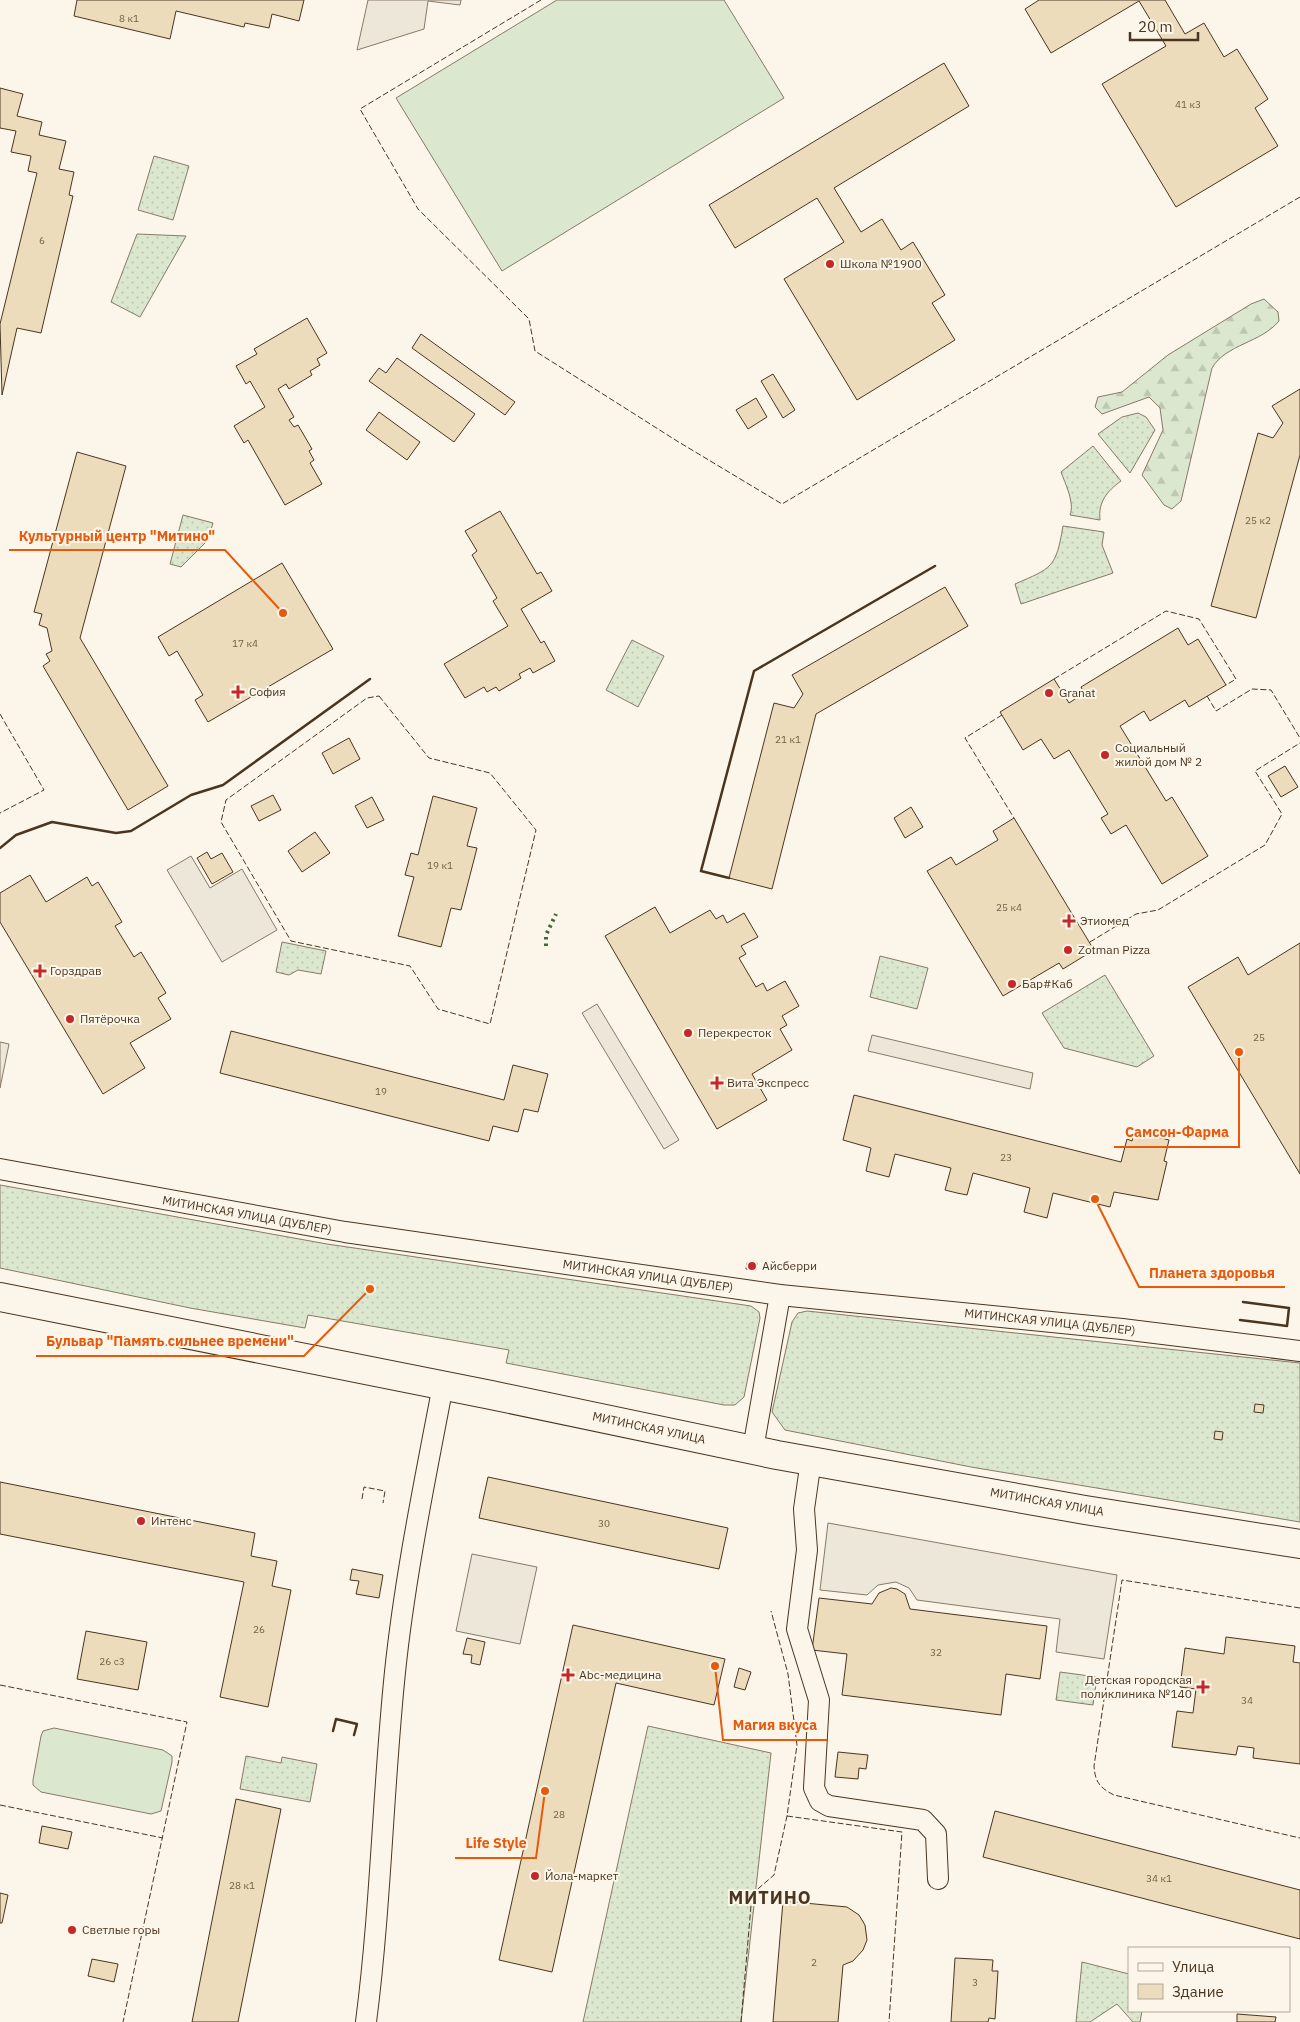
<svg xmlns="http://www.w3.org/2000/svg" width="1300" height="2022" font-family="'IBM Plex Sans',sans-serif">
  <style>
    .grass { fill: url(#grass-dots); stroke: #887966 }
    .forest { fill: url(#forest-firs); stroke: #887966 }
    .garden { fill: #dce7d0; stroke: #887966 }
    .parking { fill: #ede7d9; stroke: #887966 }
    .building { fill: #ecdcbc; stroke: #4a3520 }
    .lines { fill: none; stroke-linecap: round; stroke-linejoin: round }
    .minor-casing { stroke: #4a3520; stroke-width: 22 }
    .secondary-casing { stroke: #4a3520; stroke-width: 30 }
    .minor { stroke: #fbf6e9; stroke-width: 20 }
    .secondary { stroke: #fbf6e9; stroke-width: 28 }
    .hedge { stroke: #436837; stroke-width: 4; stroke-dasharray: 2.5 4; stroke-linecap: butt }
    .fence { stroke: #4a3520; stroke-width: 1; stroke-dasharray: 6 2.5; stroke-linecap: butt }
    .wall { stroke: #4a3520; stroke-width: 2.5 }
    .poi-dot { fill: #c62828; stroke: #fbf6e9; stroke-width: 2 }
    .labels { text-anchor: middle; stroke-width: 4; stroke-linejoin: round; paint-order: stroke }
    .number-label { font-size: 10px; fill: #725f47 }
    .poi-label { font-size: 12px; fill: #4a3520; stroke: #fbf6e9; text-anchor: start }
    .street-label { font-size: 12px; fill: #4a3520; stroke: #fbf6e9 }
    .district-label { font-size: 18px; font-weight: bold; letter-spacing: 1px; fill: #4a3520; stroke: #fbf6e9 }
    .leader { fill: none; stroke: #e8590c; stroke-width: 2 }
    .callout-dot { fill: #e8590c; stroke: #fbf6e9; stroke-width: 2 }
    .callout-label { font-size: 14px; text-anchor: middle; font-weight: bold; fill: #e8590c; stroke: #fbf6e9; stroke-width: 4; stroke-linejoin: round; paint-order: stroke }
  </style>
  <defs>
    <pattern id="grass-dots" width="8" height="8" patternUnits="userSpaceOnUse" patternTransform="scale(1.25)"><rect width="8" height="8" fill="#dce7d0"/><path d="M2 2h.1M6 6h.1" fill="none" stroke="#bec7b2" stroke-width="1.8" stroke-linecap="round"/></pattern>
    <pattern id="forest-firs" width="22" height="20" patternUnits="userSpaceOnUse" patternTransform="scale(1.25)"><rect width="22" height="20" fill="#dce7d0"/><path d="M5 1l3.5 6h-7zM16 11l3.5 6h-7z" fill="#bec7b2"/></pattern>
  </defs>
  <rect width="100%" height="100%" fill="#fbf6e9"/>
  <!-- grass -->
  <g class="grass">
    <polygon points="154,156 189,166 173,220 138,210"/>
    <polygon points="137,234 186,236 140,317 111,302"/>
    <polygon points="1138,413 1146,417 1155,430 1130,473 1098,434 1122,417"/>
    <path d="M 1093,446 L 1121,481 C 1107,491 1098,502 1100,520 L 1070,515 C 1075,503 1065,483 1061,472 Z"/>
    <polygon points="183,515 213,523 208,540 181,567 170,564"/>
    <path d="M 1063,526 L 1104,532 L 1102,545 L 1113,573 L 1021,604 L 1015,584 C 1052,568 1056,568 1063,526 Z"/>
    <polygon points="632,640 664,656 638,707 606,690"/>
    <polygon points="282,942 326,951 321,974 298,970 289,975 276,972"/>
    <polygon points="880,956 928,968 917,1009 870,997"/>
    <polygon points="1105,975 1154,1056 1137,1067 1064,1048 1042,1013"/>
    <polygon points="0,1185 327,1244 751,1306 759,1312 760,1318 744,1397 735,1405 724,1405 506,1363 509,1350 308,1315 305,1328 190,1308 0,1268"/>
    <polygon points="807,1311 1300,1363 1300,1522 971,1467 785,1430 772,1412 792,1322 798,1313"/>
    <polygon points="1060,1672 1097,1677 1093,1705 1056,1700"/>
    <polygon points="648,1726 771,1753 741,2022 583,2022"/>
    <polygon points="246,1756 281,1763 282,1757 317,1764 310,1802 240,1789"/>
    <polygon points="1082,1962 1129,1974 1129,2011 1142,2011 1140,2022 1133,2022 1117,2004 1090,2022 1076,2022"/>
  </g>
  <!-- forest -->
  <path class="forest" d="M 1264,299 L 1278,312 L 1279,321 C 1261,343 1226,344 1212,368 L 1181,501 L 1172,509 L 1164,505 L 1142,475 L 1163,430 L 1160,408 L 1149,397 L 1102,414 L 1095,407 L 1098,397 L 1122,392 L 1168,355 L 1251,304 Z"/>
  <!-- garden -->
  <g class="garden">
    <polygon points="557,0 724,0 784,98 502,271 396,98"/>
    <polygon points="54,1728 163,1750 172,1756 172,1762 161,1811 151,1814 41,1792 33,1785 33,1780 41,1736 43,1731"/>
  </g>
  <!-- parking -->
  <g class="parking">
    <polygon points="368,0 461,0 460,5 428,1 424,29 357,50"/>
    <polygon points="191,856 210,888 242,869 277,930 222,962 167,870"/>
    <polygon points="597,1004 679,1140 664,1149 582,1013"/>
    <polygon points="872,1035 1033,1073 1030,1089 868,1051"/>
    <polygon points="0,1042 9,1044 0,1088"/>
    <polygon points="828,1523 1117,1575 1104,1659 1056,1652 1060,1619 917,1600 909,1588 896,1582 878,1585 867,1595 820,1590"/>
    <polygon points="472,1554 537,1567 520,1644 456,1631"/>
  </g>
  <!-- building -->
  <g class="building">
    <polygon points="77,0 304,0 299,21 272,14 269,28 245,23 244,27 176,11 170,39 74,16"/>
    <polygon points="1039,0 1165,0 1185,34 1204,23 1224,57 1237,49 1268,99 1255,108 1278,146 1176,207 1102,84 1166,46 1139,1 1051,53 1025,9"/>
    <polygon points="944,63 969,106 834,188 861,232 882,219 901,250 913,242 945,295 932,303 955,340 857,400 784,279 844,242 817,198 735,248 709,205"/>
    <polygon points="0,88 23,94 17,116 42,122 39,135 66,141 59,169 74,172 69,195 73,196 41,333 17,328 2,395 0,324 37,173 28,171 31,156 11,152 16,131 0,128"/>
    <polygon points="307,318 327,353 317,359 320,365 310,371 312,375 289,389 286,384 278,389 294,417 289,420 294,427 298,425 312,449 309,451 314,460 310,463 322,484 285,505 248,440 244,443 234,426 265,407 250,381 246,384 236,366 257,354 254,349"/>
    <polygon points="421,334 515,402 505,415 412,348"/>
    <polygon points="397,358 475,414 454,442 369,381 379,368 386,373"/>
    <polygon points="773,374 795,410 783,418 761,381"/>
    <polygon points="1300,389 1300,455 1256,618 1211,606 1258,433 1273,438 1283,423 1272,406"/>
    <polygon points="756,398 767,417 748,429 736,410"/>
    <polygon points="379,412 420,442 407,460 366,430"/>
    <polygon points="77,452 126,466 80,638 168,786 128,810 43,666 50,661 46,654 52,651 47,628 39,625 42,614 34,612"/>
    <polygon points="500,511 537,574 541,572 552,591 521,609 541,643 544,641 555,661 533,673 530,668 519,674 521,678 499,691 496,687 487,692 484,687 465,698 444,664 508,626 493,601 497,598 472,555 477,551 465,531"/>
    <polygon points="282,563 333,649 208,722 195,700 203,695 177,651 169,656 158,637"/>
    <polygon points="945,587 968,626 816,714 772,889 729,878 774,703 794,708 803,694 792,675"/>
    <polygon points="1178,628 1188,645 1198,639 1226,685 1189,707 1185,700 1150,721 1144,711 1120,726 1166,801 1172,797 1208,856 1162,884 1126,825 1111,834 1101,818 1108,814 1069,750 1054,759 1041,739 1023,750 1000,712 1054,679 1069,703 1084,693 1081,687"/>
    <polygon points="349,738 360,759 333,774 322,753"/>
    <polygon points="1285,766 1298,787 1281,797 1268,776"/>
    <polygon points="273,795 281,810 259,821 251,806"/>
    <polygon points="433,796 477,808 467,846 477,848 461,910 451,908 441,947 398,936 414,877 405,875 411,853 418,855"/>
    <polygon points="372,797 384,820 367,828 355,806"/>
    <polygon points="911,807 923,827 905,838 894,818"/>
    <polygon points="1014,818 1094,950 1063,969 1059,963 1003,996 927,871 951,857 956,865 998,840 993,831"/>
    <polygon points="315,832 330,853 302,872 288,851"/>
    <polygon points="207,852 211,859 222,853 233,872 212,884 197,858"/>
    <polygon points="30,875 46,902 87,877 92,886 98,882 122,922 115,926 134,957 141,952 166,993 158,998 171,1019 130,1043 145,1068 103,1094 0,922 0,893"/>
    <polygon points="655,907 670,933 710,910 716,919 723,915 727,923 744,913 758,937 741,946 746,954 739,958 756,987 763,983 767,991 785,981 799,1006 782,1016 787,1025 780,1029 792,1050 752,1074 767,1100 717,1129 605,936"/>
    <polygon points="1300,943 1300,1174 1188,987 1238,957 1248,975"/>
    <polygon points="231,1031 504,1100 513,1065 548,1074 538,1112 524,1109 518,1132 493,1126 489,1141 220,1073"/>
    <polygon points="854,1095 1121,1162 1127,1139 1132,1141 1134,1131 1169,1140 1164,1161 1167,1162 1158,1200 1114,1192 1110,1207 1053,1193 1047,1218 1024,1212 1030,1188 973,1173 967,1195 957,1193 945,1190 951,1168 895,1154 889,1177 866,1171 871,1148 843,1140"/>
    <polygon points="747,1263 757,1263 756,1270 746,1269"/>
    <polygon points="1255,1404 1264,1405 1263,1413 1254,1412"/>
    <polygon points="1215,1431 1223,1432 1222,1440 1214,1439"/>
    <polygon points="488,1477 728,1528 719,1569 479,1518"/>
    <polygon points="0,1482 255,1533 251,1556 277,1561 272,1586 291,1590 268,1707 220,1697 244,1582 0,1534"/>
    <polygon points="352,1569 383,1575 379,1598 356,1594 359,1581 350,1580"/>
    <polygon points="891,1588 897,1589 905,1594 910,1609 1047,1626 1040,1679 1006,1674 1001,1715 842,1695 847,1654 812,1650 819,1598 872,1604 879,1593"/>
    <polygon points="573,1625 725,1659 714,1705 616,1683 552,1972 499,1960"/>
    <polygon points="86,1631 147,1642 138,1690 77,1679"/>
    <polygon points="1226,1637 1295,1646 1293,1662 1300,1663 1300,1764 1253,1758 1254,1748 1238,1746 1236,1755 1172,1747 1177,1711 1193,1713 1196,1689 1180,1687 1185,1648 1224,1654"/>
    <polygon points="467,1638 485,1642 480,1665 471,1663 472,1655 463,1654"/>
    <polygon points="739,1668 751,1672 745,1690 734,1687"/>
    <polygon points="838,1752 868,1755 866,1769 859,1768 858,1779 835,1777"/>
    <polygon points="236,1799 281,1809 238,2022 192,2022"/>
    <polygon points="995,1811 1300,1890 1300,1939 983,1857"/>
    <polygon points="42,1826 72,1832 68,1849 39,1843"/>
    <polygon points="0,1893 8,1895 2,1923 0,1923"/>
    <polygon points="783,1901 847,1907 859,1915 865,1925 867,1940 863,1950 853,1961 843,1965 838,2022 773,2022"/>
    <polygon points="955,1958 993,1960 992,1971 998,1971 995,2019 989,2018 988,2022 951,2022"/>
    <polygon points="92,1959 118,1964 114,1982 88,1976"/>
    <polygon points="1237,2014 1276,2017 1275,2022 1237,2022"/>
  </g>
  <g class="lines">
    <!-- minor casing -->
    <g class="minor-casing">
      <g id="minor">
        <polyline points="0,1169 345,1232 780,1295 1122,1329 1300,1351"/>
        <polyline points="753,1449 780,1295"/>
        <polyline points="811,1460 804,1509 807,1550 797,1629 819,1700 814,1788 820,1801 829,1806 923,1820 936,1834 938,1879"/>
        <path d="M 366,2022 C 381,1906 383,1788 395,1672 C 405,1576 425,1480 443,1385"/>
      </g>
    </g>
    <!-- secondary casing -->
    <g class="secondary-casing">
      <polyline id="secondary" points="0,1297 491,1395 777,1455 1085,1510 1300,1544"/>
    </g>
    <!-- minor -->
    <use href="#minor" class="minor"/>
    <!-- secondary -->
    <use href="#secondary" class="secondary"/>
    <!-- hedge -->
    <polyline class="hedge" points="546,946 546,935 556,914"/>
    <!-- fence -->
    <g class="fence">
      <polyline points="541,0 360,109 418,209 529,319 535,351 677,441 782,504 1300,197"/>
      <polyline points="1054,679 1166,611 1199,619 1236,679 1226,685"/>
      <polygon points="379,696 429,758 490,773 536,830 490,1024 438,1009 410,966 291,941 221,822 226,800 367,698"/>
      <polyline points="1207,696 1216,711 1252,689 1271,690 1300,738"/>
      <polyline points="0,714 44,790 0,813"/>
      <polyline points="1002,715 965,738 1014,818"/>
      <polyline points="1090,942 1136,914 1158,910 1265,845 1282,814 1255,771 1300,743"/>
      <polyline points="362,1499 364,1487 385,1491 383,1503"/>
      <path d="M 1300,1608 L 1122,1580 L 1094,1766 C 1095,1782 1100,1788 1114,1795 L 1300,1838"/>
      <polyline points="0,1685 187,1722 123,2022"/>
      <polyline points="0,1805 163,1838"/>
      <polyline points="787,1816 902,1832 889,2022"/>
      <polyline points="741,2022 752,1894 774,1875 787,1816 797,1745 788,1674 771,1611"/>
    </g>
    <!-- wall -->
    <g class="wall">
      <polyline points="0,848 16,835 52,822 116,833 131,831 191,795 223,785 370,679"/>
      <polyline points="729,878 701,871 754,671 935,566"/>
      <polyline points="1240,1320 1287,1326 1289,1308 1243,1302"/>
      <polyline points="333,1731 336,1719 357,1724 354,1735"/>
    </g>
  </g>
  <!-- markers -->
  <g class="poi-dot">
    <circle cx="830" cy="264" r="5"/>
    <path d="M235.5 684.5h5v5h5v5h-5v5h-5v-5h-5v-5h5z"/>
    <circle cx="1049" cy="693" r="5"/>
    <circle cx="1105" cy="755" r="5"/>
    <path d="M1066.5 913.5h5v5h5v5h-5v5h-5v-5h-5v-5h5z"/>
    <circle cx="1068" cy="950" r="5"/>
    <path d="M37.5 963.5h5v5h5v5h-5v5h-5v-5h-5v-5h5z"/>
    <circle cx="1012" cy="984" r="5"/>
    <circle cx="70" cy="1019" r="5"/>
    <circle cx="688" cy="1033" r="5"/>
    <path d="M714.5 1075.5h5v5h5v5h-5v5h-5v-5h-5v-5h5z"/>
    <circle cx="752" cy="1266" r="5"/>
    <circle cx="141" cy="1521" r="5"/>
    <path d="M565.5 1667.5h5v5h5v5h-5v5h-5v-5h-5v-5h5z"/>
    <path d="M1200.5 1679.5h5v5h5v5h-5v5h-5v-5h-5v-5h5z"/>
    <circle cx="535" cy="1876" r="5"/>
    <circle cx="72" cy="1930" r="5"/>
  </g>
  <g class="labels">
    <!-- number labels -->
    <g class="number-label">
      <text x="129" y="22">8 к1</text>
      <text x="1188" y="108">41 к3</text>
      <text x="42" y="244">6</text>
      <text x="1258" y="524">25 к2</text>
      <text x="245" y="647">17 к4</text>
      <text x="788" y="743">21 к1</text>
      <text x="440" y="869">19 к1</text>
      <text x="1009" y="911">25 к4</text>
      <text x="1259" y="1041">25</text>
      <text x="381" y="1095">19</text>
      <text x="1006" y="1161">23</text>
      <text x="604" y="1527">30</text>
      <text x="259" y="1633">26</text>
      <text x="936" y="1656">32</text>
      <text x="112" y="1665">26 с3</text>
      <text x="1247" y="1704">34</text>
      <text x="559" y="1818">28</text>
      <text x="1159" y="1882">34 к1</text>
      <text x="242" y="1889">28 к1</text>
      <text x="814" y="1966">2</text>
      <text x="975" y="1986">3</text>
    </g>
    <!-- poi labels -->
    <g class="poi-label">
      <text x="840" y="268">Школа №1900</text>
      <text x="249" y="696">София</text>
      <text x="1059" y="697">Granat</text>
      <text x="1115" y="752">Социальный<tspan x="1115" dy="14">жилой дом № 2</tspan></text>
      <text x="1080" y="925">Этиомед</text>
      <text x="1078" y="954">Zotman Pizza</text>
      <text x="50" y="975">Горздрав</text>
      <text x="1022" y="988">Бар#Каб</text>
      <text x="80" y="1023">Пятёрочка</text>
      <text x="698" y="1037">Перекресток</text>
      <text x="727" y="1087">Вита Экспресс</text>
      <text x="762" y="1270">Айсберри</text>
      <text x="151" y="1525">Интенс</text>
      <text x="579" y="1679">Abc-медицина</text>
      <text x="1192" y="1684" text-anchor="end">Детская городская<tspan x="1192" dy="14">поликлиника №140</tspan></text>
      <text x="545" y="1880">Йола-маркет</text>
      <text x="82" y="1934">Светлые горы</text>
    </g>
    <!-- street labels -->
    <g class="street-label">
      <text transform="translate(247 1215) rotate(10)" y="4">МИТИНСКАЯ УЛИЦА (ДУБЛЕР)</text>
      <text transform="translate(648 1276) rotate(8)" y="4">МИТИНСКАЯ УЛИЦА (ДУБЛЕР)</text>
      <text transform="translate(1050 1322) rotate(6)" y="4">МИТИНСКАЯ УЛИЦА (ДУБЛЕР)</text>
      <text transform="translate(649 1428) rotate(12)" y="4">МИТИНСКАЯ УЛИЦА</text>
      <text transform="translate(1047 1502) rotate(10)" y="4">МИТИНСКАЯ УЛИЦА</text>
    </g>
    <!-- district labels -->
    <g class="district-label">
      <text x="770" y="1904">МИТИНО</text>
    </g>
  </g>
  <!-- callouts -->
  <path class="leader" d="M283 613L225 550H9M1239 1052L1239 1147H1114M1095 1199L1139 1287H1285M370 1289L304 1356H36M715 1666L723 1740H827M545 1791L536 1858H455"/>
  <g class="callout-dot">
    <circle cx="283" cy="613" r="5"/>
    <circle cx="1239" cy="1052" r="5"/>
    <circle cx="1095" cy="1199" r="5"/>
    <circle cx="370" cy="1289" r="5"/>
    <circle cx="715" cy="1666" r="5"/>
    <circle cx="545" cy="1791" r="5"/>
  </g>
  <g class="callout-label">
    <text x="117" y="541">Культурный центр "Митино"</text>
    <text x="1177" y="1137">Самсон-Фарма</text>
    <text x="1212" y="1278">Планета здоровья</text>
    <text x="170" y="1346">Бульвар "Память сильнее времени"</text>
    <text x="775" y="1730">Магия вкуса</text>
    <text x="496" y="1848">Life Style</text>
  </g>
  <!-- legend -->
  <rect x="1128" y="1947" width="162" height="65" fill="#fbf6e9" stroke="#b4a999"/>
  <rect x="1138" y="1963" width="25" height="8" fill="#fbf6e9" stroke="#b4a999"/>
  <text x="1172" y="1972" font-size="15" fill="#4a3520">Улица</text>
  <rect x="1138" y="1984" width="25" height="15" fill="#ecdcbc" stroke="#b4a999"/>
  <text x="1172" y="1997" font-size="15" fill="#4a3520">Здание</text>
  <!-- scale -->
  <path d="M1130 32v8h68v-8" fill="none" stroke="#4a3520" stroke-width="2.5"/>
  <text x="1138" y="32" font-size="15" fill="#4a3520" stroke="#fbf6e9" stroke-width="4" paint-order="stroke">20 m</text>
</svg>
